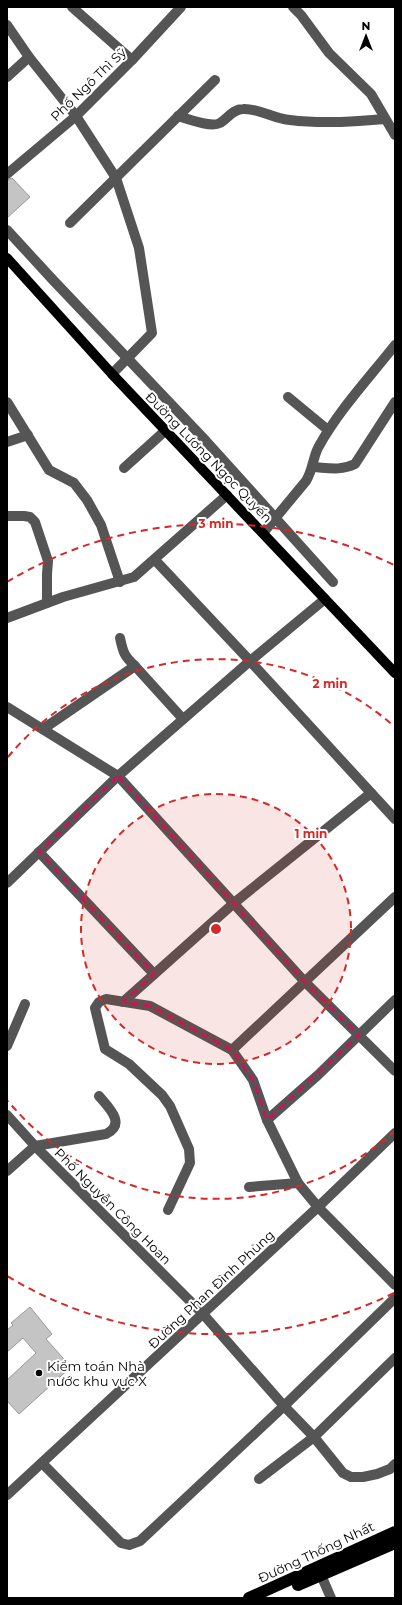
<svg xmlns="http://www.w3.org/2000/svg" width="402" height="1605" font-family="Montserrat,sans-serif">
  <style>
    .building { fill: #c4c4c4; stroke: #999 }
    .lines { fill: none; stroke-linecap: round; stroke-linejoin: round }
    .minor { stroke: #555; stroke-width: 10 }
    .major { stroke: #000; stroke-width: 10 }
    .highway { stroke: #000; stroke-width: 12 }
    .marked { fill: none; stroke: #c2185b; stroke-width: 3; stroke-dasharray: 8 5; stroke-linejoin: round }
    .ring { fill: none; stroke: #d62828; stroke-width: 2; stroke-dasharray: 7 5 }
    .poi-dot { fill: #000; stroke: #fff; stroke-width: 1.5 }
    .labels { text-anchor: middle; stroke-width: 4; stroke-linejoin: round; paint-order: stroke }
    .street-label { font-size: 13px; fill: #000; stroke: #fff }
    .poi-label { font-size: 13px; fill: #000; stroke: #fff; text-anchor: start }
    .centre { fill: #d62828; stroke: #fff; stroke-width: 2 }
    .ring-label { font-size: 12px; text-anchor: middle; font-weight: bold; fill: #d62828; stroke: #fff; stroke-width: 4; stroke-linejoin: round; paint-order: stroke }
  </style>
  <rect width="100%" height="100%" fill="#fff"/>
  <!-- building -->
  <g class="building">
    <polygon points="12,178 30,197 7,218 7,180"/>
    <polygon points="30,1307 52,1334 46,1339 71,1367 19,1414 7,1401 7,1380 36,1353 23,1338 7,1352 7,1330 13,1325 11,1323"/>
  </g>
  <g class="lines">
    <!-- minor -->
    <g class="minor">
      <polyline points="72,7 132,60"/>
      <polyline points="293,7 301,15 329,53 371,94 395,135"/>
      <polyline points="7,25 29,57 76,116 116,178 139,248 152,333 112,374"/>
      <polyline points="7,77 29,57"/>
      <path d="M 178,116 C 188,119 211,128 220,123 C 228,118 233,109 243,109 C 259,108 274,119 290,120 C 321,124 354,122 385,119"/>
      <polyline points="7,174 76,116 132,60 181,7"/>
      <polyline points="70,223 215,80"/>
      <polyline points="7,230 53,280 206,441 333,582"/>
      <polyline points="288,397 328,430"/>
      <polyline points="7,402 49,470 74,483 87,500 101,525 120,582"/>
      <polyline points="7,442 28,435"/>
      <path d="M 313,467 C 329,468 340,471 355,464 L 395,402"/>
      <polyline points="124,468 166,430"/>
      <polyline points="7,516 24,516 30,517 35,522 48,561 47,574 47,603"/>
      <path d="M 263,533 L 306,481 C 313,470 313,456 319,446 C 339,410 369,378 395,345"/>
      <polyline points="155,560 250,661 395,819"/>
      <polyline points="7,618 63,597 134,577 227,495"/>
      <path d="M 120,638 C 123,652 124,656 135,666 L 183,719"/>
      <polyline points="7,707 118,776 305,982 395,1071"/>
      <polyline points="43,729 135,666"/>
      <polyline points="39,852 154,974"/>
      <polyline points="7,883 118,776 250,661 325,599"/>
      <polyline points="123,1002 234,903 371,793"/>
      <polyline points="7,1046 25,1004"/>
      <polyline points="232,1050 395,897"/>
      <polyline points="7,1115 35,1146 203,1314 284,1406 314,1437 343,1473 351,1477 363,1477 377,1474 390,1469 395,1464"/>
      <polyline points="267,1120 318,1075 395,1000"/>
      <path d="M 7,1171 L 35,1146 L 106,1134 C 127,1124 108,1107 99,1096"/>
      <polyline points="249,1187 298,1183"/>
      <polyline points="168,1210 190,1163 189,1149 170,1106 162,1095 129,1064 105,1049 95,1008 99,1002 106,999 150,1006 232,1050 253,1080 267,1120 298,1183 318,1207 395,1285"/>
      <polyline points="42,1463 121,1543 129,1545 140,1541 284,1406 395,1298"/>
      <polyline points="259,1479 314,1437 395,1358"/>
      <polyline points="7,1495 318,1207 395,1133"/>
      <polyline points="321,1575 331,1598"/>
    </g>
    <!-- major -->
    <polyline class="major" points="7,258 112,374 395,673"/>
    <!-- highway -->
    <g class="highway">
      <polyline points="298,1585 395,1543"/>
      <polyline points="249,1598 395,1532"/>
    </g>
  </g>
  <!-- marked area -->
  <path class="marked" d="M 118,776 L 305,982 L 359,1035 L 267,1120 L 253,1080 L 232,1050 L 150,1006 L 123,1002 L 154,974 L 39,852 Z"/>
  <!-- distance rings -->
  <circle cx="216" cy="929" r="135" fill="#d62828" fill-opacity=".12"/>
  <g class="ring">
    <circle cx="216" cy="929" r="135"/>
    <path d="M395 1131A270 270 0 0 1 8 1101M8 757A270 270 0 0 1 395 727"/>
    <path d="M394 1293A405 405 0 0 1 7 1276M7 582A405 405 0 0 1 394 565"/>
  </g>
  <!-- markers -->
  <circle class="poi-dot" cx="39" cy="1373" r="4"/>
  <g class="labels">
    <!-- street labels -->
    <g class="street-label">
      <text transform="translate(88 84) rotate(-44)" y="5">Phố Ngô Thì Sỹ</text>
      <text transform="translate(209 457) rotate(46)" y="5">Đường Lương Ngọc Quyến</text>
      <text transform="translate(113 1206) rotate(45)" y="5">Phố Nguyễn Công Hoan</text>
      <text transform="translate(211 1289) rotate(-43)" y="5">Đường Phan Đình Phùng</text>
      <text transform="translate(316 1552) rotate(-25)" y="5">Đường Thống Nhất</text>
    </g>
    <!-- poi labels -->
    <g class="poi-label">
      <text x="47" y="1371">Kiểm toán Nhà<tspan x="47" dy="15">nước khu vực X</tspan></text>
    </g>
  </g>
  <circle cx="216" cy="929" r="6" class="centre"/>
  <g class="ring-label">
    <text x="216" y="528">3 min</text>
    <text x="330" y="688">2 min</text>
    <text x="311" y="838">1 min</text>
  </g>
  <!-- border -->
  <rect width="402" height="1605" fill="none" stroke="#000000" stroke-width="16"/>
  <!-- north arrow -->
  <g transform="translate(366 36)" stroke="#ffffff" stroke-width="3" paint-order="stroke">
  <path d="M0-3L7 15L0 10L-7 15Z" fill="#000000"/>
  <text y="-6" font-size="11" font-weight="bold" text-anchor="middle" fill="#000000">N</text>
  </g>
</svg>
